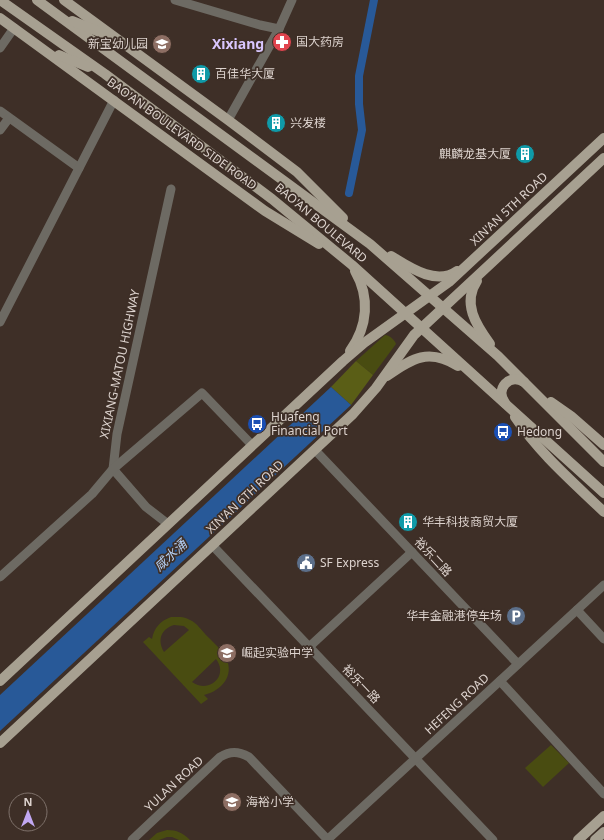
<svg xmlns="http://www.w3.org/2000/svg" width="604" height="840" font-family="'Noto Sans','Noto Sans SC',sans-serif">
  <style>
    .green { fill: #494c11; fill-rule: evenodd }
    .forest { fill: #5a5e16 }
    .water { fill: #285998 }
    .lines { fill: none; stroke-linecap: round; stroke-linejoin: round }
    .canal { stroke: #285998; stroke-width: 8 }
    .minor { stroke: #6d6a63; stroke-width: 9 }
    .major { stroke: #a7a091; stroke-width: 10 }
    .labels { text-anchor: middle; stroke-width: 3.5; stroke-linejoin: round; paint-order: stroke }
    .poi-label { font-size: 12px; fill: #ddd3ce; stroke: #3e2f27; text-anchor: start }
    .street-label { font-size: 12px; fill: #ddd3ce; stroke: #3e2f27 }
    .water-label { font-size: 13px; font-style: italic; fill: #b3cef2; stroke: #3e2f27 }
    .quarter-label { font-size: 14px; font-weight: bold; fill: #d9c6fe; stroke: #3e2f27 }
  </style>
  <rect width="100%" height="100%" fill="#3e2f27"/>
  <!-- green -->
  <g class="green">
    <path d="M 385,335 C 389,335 395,340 396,344 L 373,375 L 356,361 Z"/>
    <path d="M 171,617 C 178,617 184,616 190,620 C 197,623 202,631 208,637 C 214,643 222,650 226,658 C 235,676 221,691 204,695 L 208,699 L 201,704 L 143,642 L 149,637 L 152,639 C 154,628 160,621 171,617 ZM 174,625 L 184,626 L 189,630 L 164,652 C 157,640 161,629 174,625 ZM 216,659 C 229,676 209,694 192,682 Z"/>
    <polygon points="551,745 569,763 543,787 525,768"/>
    <path d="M 167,830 C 177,830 183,833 190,840 L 179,840 L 172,837 L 167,837 L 159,840 L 149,840 L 157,833 Z"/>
  </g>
  <!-- forest -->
  <polygon class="forest" points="356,361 373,375 351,405 331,387"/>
  <!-- water -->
  <polygon class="water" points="331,387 351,405 0,731 0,695"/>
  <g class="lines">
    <!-- canal -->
    <polyline class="canal" points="349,193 362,130 359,104 359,76 374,0"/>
    <!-- minor -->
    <g class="minor">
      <polyline points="175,0 260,25 279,29"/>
      <polyline points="0,48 14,28"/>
      <polyline points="0,111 79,168"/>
      <polyline points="228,120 279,29 292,0"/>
      <polyline points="0,130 9,118"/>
      <polyline points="0,322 114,100"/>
      <polyline points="315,450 518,664"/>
      <polyline points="168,524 146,507 113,469 117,434 171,189"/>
      <polyline points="212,545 493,840"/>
      <polyline points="0,577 92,494 113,469 202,393 252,445"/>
      <polyline points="577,610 604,639"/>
      <polyline points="309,647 412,552"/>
      <polyline points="500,681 604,794"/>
      <path d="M 132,840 L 220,757 C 230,751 238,751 249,757 L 328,840"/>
      <polyline points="327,840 604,585"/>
    </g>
    <!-- major -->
    <g class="major">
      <polyline points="0,0 105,74 272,199 352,265 604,493"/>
      <polyline points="37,0 370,244 498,356 604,462"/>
      <polyline points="64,0 228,120 297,172 343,218"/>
      <polyline points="0,18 265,211 319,244"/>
      <polyline points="72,21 105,34"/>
      <polyline points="59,55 88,67"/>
      <path d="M 391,256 C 409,267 436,286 457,271"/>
      <path d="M 477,281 C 462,303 476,325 490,344"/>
      <path d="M 350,351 C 368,326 370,297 355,271"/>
      <path d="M 387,376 C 412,358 429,348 458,366"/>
      <polyline points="551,402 571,416 604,445"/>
      <path d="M 505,403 C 495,389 509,373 524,382"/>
      <path d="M 515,417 C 540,454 573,482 604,512"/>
      <polyline points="0,681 343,361 364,343 449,282 604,138"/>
      <polyline points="0,743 353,414 376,388 414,335 604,158"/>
      <polyline points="578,840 604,816"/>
      <polyline points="595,840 604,832"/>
    </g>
  </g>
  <!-- icons -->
  <defs>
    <g id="pharmacy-disc" transform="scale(1)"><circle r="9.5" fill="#e0444e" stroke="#3e2f27"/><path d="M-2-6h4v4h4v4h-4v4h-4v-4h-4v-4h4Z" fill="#fff"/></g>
    <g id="school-disc" transform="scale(1)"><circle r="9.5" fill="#8d6e63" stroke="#3e2f27"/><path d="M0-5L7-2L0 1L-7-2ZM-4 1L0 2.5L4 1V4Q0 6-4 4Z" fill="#fff"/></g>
    <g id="building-disc" transform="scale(1)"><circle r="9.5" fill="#0f9aa8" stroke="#3e2f27"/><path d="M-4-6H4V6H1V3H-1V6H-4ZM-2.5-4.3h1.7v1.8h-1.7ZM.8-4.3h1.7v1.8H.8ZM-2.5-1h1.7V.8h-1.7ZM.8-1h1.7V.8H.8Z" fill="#fff"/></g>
    <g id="bus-disc" transform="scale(1)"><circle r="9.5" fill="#1a4fb4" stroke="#3e2f27"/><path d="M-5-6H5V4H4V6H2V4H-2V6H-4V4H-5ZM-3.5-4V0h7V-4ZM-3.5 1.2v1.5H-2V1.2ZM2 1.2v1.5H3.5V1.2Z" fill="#fff"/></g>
    <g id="civic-disc" transform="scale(1)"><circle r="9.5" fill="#5c6f8a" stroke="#3e2f27"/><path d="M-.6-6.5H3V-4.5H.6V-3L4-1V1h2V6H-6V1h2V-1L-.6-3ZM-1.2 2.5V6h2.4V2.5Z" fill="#fff"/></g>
    <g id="parking-disc" transform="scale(1)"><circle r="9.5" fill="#5c6f8a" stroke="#3e2f27"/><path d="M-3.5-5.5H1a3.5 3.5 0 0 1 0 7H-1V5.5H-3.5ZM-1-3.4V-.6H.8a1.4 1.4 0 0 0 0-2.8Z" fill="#fff"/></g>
  </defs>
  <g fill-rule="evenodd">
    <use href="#pharmacy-disc" x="282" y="42"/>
    <use href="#school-disc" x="162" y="44"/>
    <use href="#building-disc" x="201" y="74"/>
    <use href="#building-disc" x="276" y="123"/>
    <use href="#building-disc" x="525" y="154"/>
    <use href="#bus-disc" x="257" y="424"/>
    <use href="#bus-disc" x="503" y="432"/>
    <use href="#building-disc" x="408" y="522"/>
    <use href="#civic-disc" x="306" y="563"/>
    <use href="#parking-disc" x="516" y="616"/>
    <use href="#school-disc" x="227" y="653"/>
    <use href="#school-disc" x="232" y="802"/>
  </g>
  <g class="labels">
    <!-- poi labels -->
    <g class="poi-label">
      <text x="296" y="46">国大药房</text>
      <text x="148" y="48" text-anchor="end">新宝幼儿园</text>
      <text x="215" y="78">百佳华大厦</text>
      <text x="290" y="127">兴发楼</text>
      <text x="511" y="158" text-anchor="end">麒麟龙基大厦</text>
      <text x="271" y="421">Huafeng<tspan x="271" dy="14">Financial Port</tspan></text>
      <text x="517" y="436">Hedong</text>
      <text x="422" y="526">华丰科技商贸大厦</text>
      <text x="320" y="567">SF Express</text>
      <text x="502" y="620" text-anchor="end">华丰金融港停车场</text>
      <text x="241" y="657">崛起实验中学</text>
      <text x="246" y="806">海裕小学</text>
    </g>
    <!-- street labels -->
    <g class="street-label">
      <text transform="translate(182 134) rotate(36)" y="4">BAO'AN BOULEVARD SIDE ROAD</text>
      <text transform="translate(509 209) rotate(-43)" y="4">XIN'AN 5TH ROAD</text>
      <text transform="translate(321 223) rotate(40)" y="4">BAO'AN BOULEVARD</text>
      <text transform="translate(120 364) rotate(-78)" y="4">XIXIANG-MATOU HIGHWAY</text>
      <text transform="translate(245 497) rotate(-43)" y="4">XIN'AN 6TH ROAD</text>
      <text transform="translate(433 557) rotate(47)" y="4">裕乐二路</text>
      <text transform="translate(361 684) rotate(46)" y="4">裕乐一路</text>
      <text transform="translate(457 704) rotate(-43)" y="4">HEFENG ROAD</text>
      <text transform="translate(174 784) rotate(-43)" y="4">YULAN ROAD</text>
    </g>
    <!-- water labels -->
    <g class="water-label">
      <text transform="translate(170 555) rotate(-43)" y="5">咸水涌</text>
    </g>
    <!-- quarter labels -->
    <g class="quarter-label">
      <text x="238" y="49">Xixiang</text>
    </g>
  </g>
  <!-- north arrow -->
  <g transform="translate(28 812)"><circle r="19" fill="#3e2f27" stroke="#7e716a"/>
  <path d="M0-3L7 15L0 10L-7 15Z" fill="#c2a8f2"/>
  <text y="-6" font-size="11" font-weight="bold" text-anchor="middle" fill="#ddd3ce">N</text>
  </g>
</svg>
